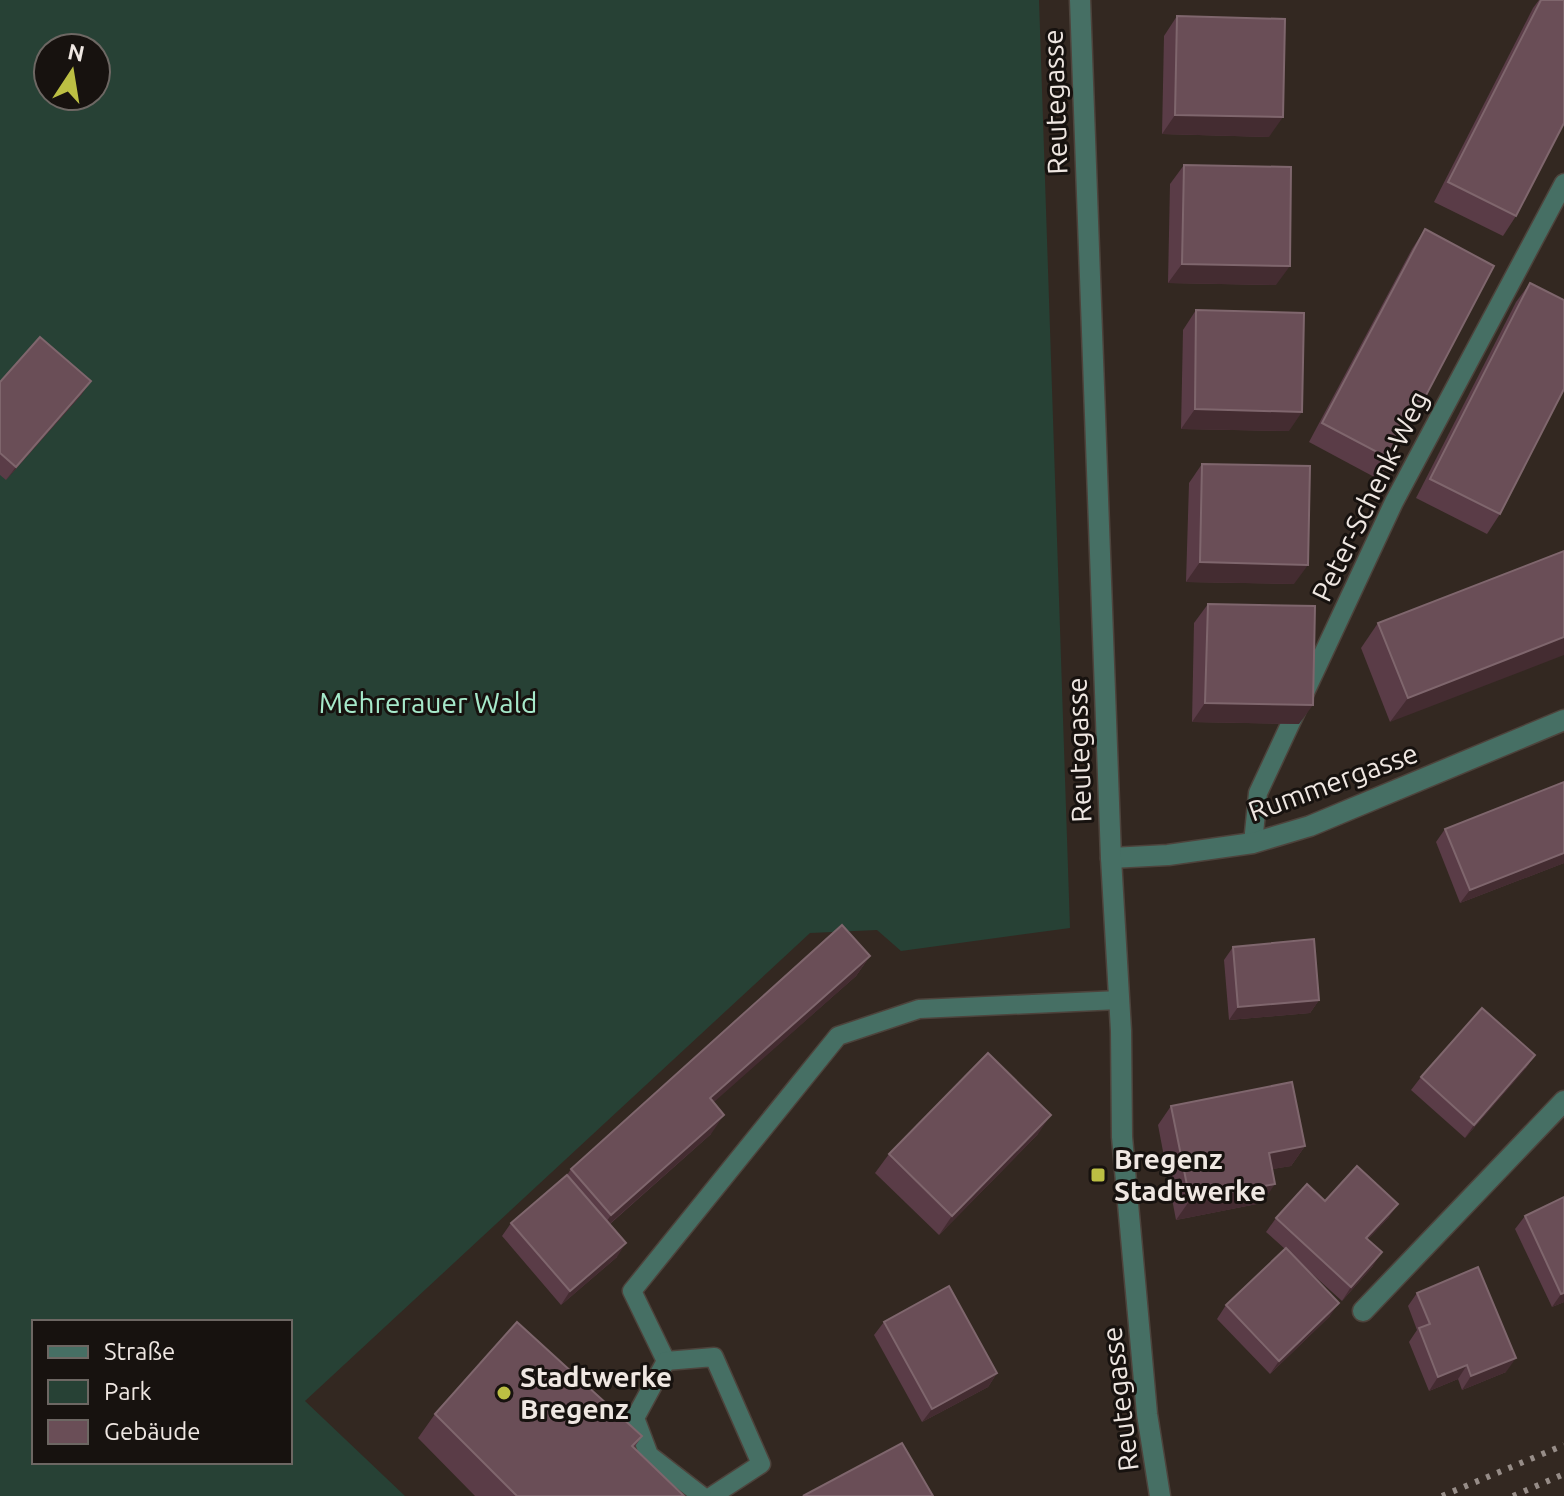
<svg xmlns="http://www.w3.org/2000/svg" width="1564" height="1496" font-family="Ubuntu,sans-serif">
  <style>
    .green { fill: #274135; fill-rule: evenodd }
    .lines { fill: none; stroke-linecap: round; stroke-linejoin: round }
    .service-casing { stroke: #4d433c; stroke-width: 21 }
    .minor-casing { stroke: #4d433c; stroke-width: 23 }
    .tertiary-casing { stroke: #4d433c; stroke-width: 23 }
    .service { stroke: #466f64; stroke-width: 18 }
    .minor { stroke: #466f64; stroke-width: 20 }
    .tertiary { stroke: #466f64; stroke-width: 20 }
    .rail { stroke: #978d88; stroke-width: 6; stroke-dasharray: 4 8; stroke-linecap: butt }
    .wall { fill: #5a3c47 }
    .shaded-wall { fill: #442c31 }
    .building { fill: #6a4e57; stroke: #7f666d; stroke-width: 2 }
    .poi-dot { fill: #bcbf43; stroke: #17120f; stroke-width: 3 }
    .labels { text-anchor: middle; stroke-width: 6; stroke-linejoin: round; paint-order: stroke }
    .street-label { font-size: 28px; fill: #efe7e2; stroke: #17120f }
    .park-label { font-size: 28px; fill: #a6e9ca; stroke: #17120f }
    .poi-label { font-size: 28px; font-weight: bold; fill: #efe7e2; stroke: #17120f; text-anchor: start }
  </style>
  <rect width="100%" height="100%" fill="#332821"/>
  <!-- green -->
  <path class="green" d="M 0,0 L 1039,0 L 1070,928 L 901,951 L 877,930 L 810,933 L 305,1401 L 405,1496 L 0,1496 ZM 48,48 L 96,48 L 96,96 L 48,96 ZM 34,1322 L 290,1322 L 290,1462 L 34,1462 Z"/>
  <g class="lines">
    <!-- service casing -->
    <g class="service-casing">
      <g id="service">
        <polyline points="1253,843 1258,793 1394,502 1564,183"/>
        <polyline points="666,1361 632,1291 838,1036 919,1009 1119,1000"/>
        <polyline points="666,1361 714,1357 761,1464 712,1496"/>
        <polyline points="666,1361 635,1418 649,1455 702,1496"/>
      </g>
    </g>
    <!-- minor casing -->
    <g class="minor-casing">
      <g id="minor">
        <polyline points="1111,858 1168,855 1253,843 1310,826 1564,720"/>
        <polyline points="1363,1311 1564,1101"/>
      </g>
    </g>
    <!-- tertiary casing -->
    <g class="tertiary-casing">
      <polyline id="tertiary" points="1080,0 1111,858 1121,1031 1122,1137 1147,1414 1160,1496"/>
    </g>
    <!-- service -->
    <use href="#service" class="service"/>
    <!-- minor -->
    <use href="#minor" class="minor"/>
    <!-- tertiary -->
    <use href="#tertiary" class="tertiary"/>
    <!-- rail -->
    <g class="rail">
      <polyline points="1442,1496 1564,1445"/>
      <polyline points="1513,1496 1564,1474"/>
    </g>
  </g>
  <!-- wall -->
  <g class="wall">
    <polygon points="1539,0 1564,0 1516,216 1503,236 1434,202 1533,8"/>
    <polygon points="1177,16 1269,137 1162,134 1164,36"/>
    <polygon points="1184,165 1276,285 1168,283 1170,184"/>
    <polygon points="1425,229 1392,460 1378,479 1309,442 1412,249"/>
    <polygon points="1530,283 1500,514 1487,534 1416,498 1516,302"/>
    <polygon points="1196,310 1289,431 1181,429 1183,330"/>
    <polygon points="0,382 82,394 6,480 0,475"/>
    <polygon points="1202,464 1294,584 1186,582 1189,483"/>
    <polygon points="1564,551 1390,722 1361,648 1378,623"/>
    <polygon points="1208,604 1299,724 1192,722 1194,623"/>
    <polygon points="1564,782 1564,863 1460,903 1436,842 1445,829"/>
    <polygon points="1233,947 1319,1000 1310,1013 1229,1020 1224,960"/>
    <polygon points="870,956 856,976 713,1102 711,1134 610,1224 617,1257 561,1305 502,1236 511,1223 567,1175 571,1169"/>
    <polygon points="1535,1055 1526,1068 1465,1138 1411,1090 1421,1077"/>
    <polygon points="1171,1106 1305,1146 1291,1166 1272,1169 1262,1203 1176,1220 1158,1125"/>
    <polygon points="1038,1134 939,1235 875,1173 889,1154"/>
    <polygon points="1564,1197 1564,1302 1552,1307 1515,1229 1525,1216"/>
    <polygon points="1325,1201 1389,1217 1368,1239 1373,1266 1342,1301 1299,1262 1330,1316 1270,1374 1217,1319 1226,1305 1285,1249 1266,1232 1276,1218"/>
    <polygon points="1417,1293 1506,1372 1462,1390 1458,1379 1429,1391 1409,1342 1417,1330 1408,1306"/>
    <polygon points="884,1322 997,1373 988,1387 922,1422 874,1335"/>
    <polygon points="435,1414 642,1436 634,1448 684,1496 475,1496 418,1438"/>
  </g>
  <!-- shaded-wall -->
  <g class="shaded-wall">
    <polygon points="1175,115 1283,117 1269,137 1162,134"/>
    <polygon points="1182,264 1290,266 1276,285 1168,283"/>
    <polygon points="91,381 82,394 6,480 16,467"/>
    <polygon points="1195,409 1302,412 1289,431 1181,429"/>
    <polygon points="1200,562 1308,565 1294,584 1186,582"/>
    <polygon points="1564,637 1564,655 1390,722 1408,698"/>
    <polygon points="1205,703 1313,705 1299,724 1192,722"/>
    <polygon points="1564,853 1564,863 1460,903 1470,890"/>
    <polygon points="870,956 856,976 696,1118 710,1098"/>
    <polygon points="1319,1000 1310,1013 1229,1020 1238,1007"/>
    <polygon points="1535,1055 1526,1068 1465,1138 1474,1125"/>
    <polygon points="724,1115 711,1134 598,1234 611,1215"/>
    <polygon points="1051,1115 1038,1134 939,1235 952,1216"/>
    <polygon points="1305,1146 1291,1166 1256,1172 1269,1153"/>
    <polygon points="1275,1184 1262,1203 1176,1220 1190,1200"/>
    <polygon points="1398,1204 1389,1217 1357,1251 1366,1238"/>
    <polygon points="626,1243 617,1257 561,1305 570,1291"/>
    <polygon points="1382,1252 1373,1266 1342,1301 1351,1287"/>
    <polygon points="1564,1293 1564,1302 1552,1307 1561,1294"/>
    <polygon points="1339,1303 1330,1316 1270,1374 1279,1361"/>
    <polygon points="1516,1358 1506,1372 1462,1390 1471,1376"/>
    <polygon points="1467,1365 1458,1379 1429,1391 1438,1377"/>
    <polygon points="997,1373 988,1387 922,1422 932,1409"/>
  </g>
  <!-- building -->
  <g class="building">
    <polygon points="1541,0 1564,0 1564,123 1516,216 1448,182"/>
    <polygon points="1177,16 1285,19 1283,117 1175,115"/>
    <polygon points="1184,165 1291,167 1290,266 1182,264"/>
    <polygon points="1425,229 1494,266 1392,460 1322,423"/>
    <polygon points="1530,283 1564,300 1564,389 1500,514 1430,479"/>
    <polygon points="1196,310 1304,313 1302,412 1195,409"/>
    <polygon points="40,337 91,381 16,467 0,453 0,382"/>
    <polygon points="1202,464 1310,466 1308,565 1200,562"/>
    <polygon points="1564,551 1564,637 1408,698 1378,623"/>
    <polygon points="1208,604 1315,606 1313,705 1205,703"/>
    <polygon points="1564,782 1564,853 1470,890 1445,829"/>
    <polygon points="842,925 870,956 710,1098 724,1115 611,1215 571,1169"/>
    <polygon points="1314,939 1319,1000 1238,1007 1233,947"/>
    <polygon points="1482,1008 1535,1055 1474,1125 1421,1077"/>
    <polygon points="988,1053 1051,1115 952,1216 889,1154"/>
    <polygon points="1292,1082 1305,1146 1269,1153 1275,1184 1190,1200 1171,1106"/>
    <polygon points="1357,1166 1398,1204 1366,1238 1382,1252 1351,1287 1276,1218 1307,1184 1325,1201"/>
    <polygon points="567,1175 626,1243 570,1291 511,1223"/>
    <polygon points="1564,1197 1564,1293 1561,1294 1525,1216"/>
    <polygon points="1286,1248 1339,1303 1279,1361 1226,1305"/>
    <polygon points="1478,1267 1516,1358 1471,1376 1467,1365 1438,1377 1419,1328 1430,1324 1417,1293"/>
    <polygon points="949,1286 997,1373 932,1409 884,1322"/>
    <polygon points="517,1322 642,1436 632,1446 684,1496 517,1496 435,1414"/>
    <polygon points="902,1443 933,1496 803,1496"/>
  </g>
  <!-- markers -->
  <g class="poi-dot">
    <rect x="1090" y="1167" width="16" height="16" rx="4"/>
    <circle cx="504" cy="1393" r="8"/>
  </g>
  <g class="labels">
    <!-- street labels -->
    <g class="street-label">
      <text transform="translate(1055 102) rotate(-92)" y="10">Reutegasse</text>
      <text transform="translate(1370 496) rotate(-64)" y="10">Peter-Schenk-Weg</text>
      <text transform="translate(1079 750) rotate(-92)" y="10">Reutegasse</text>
      <text transform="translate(1333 782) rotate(-20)" y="10">Rummergasse</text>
      <text transform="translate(1120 1399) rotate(-97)" y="10">Reutegasse</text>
    </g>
    <!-- park labels -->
    <g class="park-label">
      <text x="428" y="713">Mehrerauer Wald</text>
    </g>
    <!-- poi labels -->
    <g class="poi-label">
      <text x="1114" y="1169">Bregenz<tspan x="1114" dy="32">Stadtwerke</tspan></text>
      <text x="520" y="1387">Stadtwerke<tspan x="520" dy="32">Bregenz</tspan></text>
    </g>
  </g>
  <!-- legend -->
  <rect x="32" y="1320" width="260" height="144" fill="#17120f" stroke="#6d6763" stroke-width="2"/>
  <rect x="48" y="1346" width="40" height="12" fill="#466f64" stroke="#6d6763" stroke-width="2"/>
  <text x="104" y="1360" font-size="24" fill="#efe7e2">Straße</text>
  <rect x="48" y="1380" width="40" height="24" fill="#274135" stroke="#6d6763" stroke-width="2"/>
  <text x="104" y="1400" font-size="24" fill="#efe7e2">Park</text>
  <rect x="48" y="1420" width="40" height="24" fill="#6a4e57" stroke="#6d6763" stroke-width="2"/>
  <text x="104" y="1440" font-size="24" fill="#efe7e2">Gebäude</text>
  <!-- north arrow -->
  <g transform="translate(72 72) rotate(12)"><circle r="38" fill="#17120f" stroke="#6d6763" stroke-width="2"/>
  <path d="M0-6L14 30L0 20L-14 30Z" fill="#bcbf43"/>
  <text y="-12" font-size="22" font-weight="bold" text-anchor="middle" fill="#efe7e2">N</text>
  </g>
</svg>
